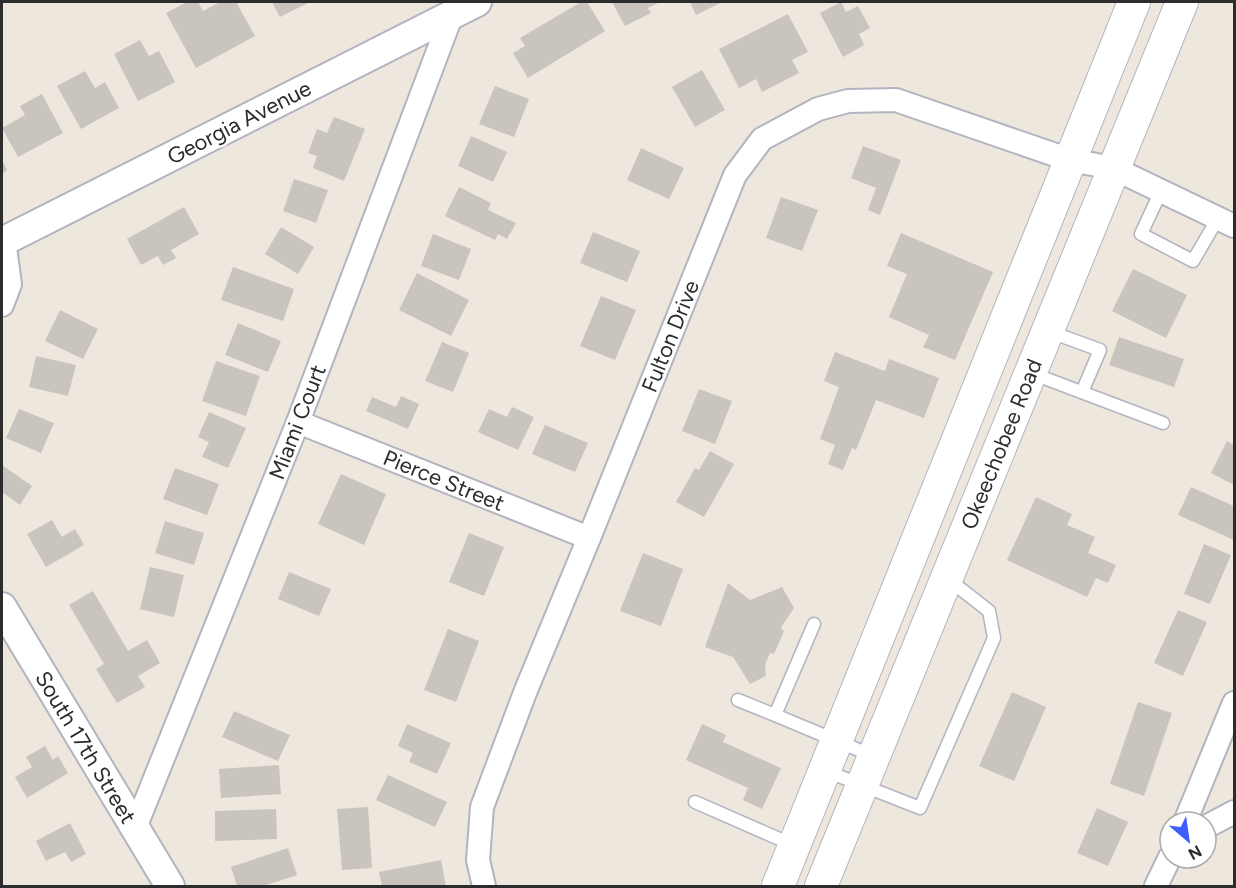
<svg xmlns="http://www.w3.org/2000/svg" width="1236" height="888" font-family="Figtree,sans-serif">
  <style>
    .building { fill: #c9c4be }
    .lines { fill: none; stroke-linecap: round; stroke-linejoin: round }
    .service-casing { stroke: #b2b4c0; stroke-width: 15 }
    .minor-casing { stroke: #b2b4c0; stroke-width: 26 }
    .tertiary-casing { stroke: #b2b4c0; stroke-width: 32 }
    .secondary-casing { stroke: #b2b4c0; stroke-width: 34 }
    .service { stroke: #fff; stroke-width: 12 }
    .minor { stroke: #fff; stroke-width: 22 }
    .tertiary { stroke: #fff; stroke-width: 28 }
    .secondary { stroke: #fff; stroke-width: 32 }
    .labels { text-anchor: middle; stroke-width: 5; stroke-linejoin: round; paint-order: stroke }
    .street-label { font-size: 22px; fill: #2c2c2c; stroke: #fff }
  </style>
  <rect width="100%" height="100%" fill="#eee7de"/>
  <!-- building -->
  <g class="building">
    <polygon points="187,2 198,2 203,11 220,2 236,2 255,36 196,68 166,13"/>
    <polygon points="272,2 308,2 308,3 280,17"/>
    <polygon points="581,2 587,2 605,31 528,78 513,53 525,46 520,38"/>
    <polygon points="612,2 660,2 648,8 651,13 625,26"/>
    <polygon points="690,2 722,2 696,15"/>
    <polygon points="841,2 846,12 858,6 870,28 859,34 864,45 843,57 820,13"/>
    <polygon points="788,14 808,52 792,60 799,73 762,92 756,79 739,88 719,49"/>
    <polygon points="140,40 149,56 159,51 175,82 138,101 114,54"/>
    <polygon points="702,70 725,110 695,127 672,87"/>
    <polygon points="85,71 95,88 105,82 119,108 81,129 57,86"/>
    <polygon points="495,86 529,99 514,137 479,124"/>
    <polygon points="42,94 63,133 18,157 2,128 25,115 20,106"/>
    <polygon points="334,117 365,129 344,181 313,168 317,156 308,153 317,129 327,133"/>
    <polygon points="471,136 507,152 493,182 458,166"/>
    <polygon points="863,146 901,160 880,215 868,210 876,188 851,178"/>
    <polygon points="641,148 684,168 669,199 627,180"/>
    <polygon points="2,160 7,170 2,174"/>
    <polygon points="294,179 328,190 316,223 283,211"/>
    <polygon points="459,187 491,203 488,210 516,223 507,239 498,234 495,240 445,216"/>
    <polygon points="781,197 818,210 802,251 766,238"/>
    <polygon points="184,207 199,234 171,250 176,258 163,265 158,256 141,265 127,239"/>
    <polygon points="281,227 314,247 298,274 265,254"/>
    <polygon points="593,232 640,251 627,282 580,263"/>
    <polygon points="901,233 993,272 955,360 923,347 929,335 889,317 907,274 887,266"/>
    <polygon points="433,234 471,249 459,280 421,266"/>
    <polygon points="233,267 294,289 283,321 221,300"/>
    <polygon points="1133,269 1187,295 1166,338 1112,311"/>
    <polygon points="417,273 469,300 451,336 399,310"/>
    <polygon points="601,296 636,310 615,360 580,346"/>
    <polygon points="60,310 98,329 83,359 45,341"/>
    <polygon points="238,323 281,341 268,372 225,355"/>
    <polygon points="1119,337 1184,359 1174,387 1109,365"/>
    <polygon points="442,342 469,353 453,392 425,381"/>
    <polygon points="835,352 885,371 889,359 939,378 924,418 876,400 856,450 852,448 843,470 828,464 835,445 820,439 839,387 824,381"/>
    <polygon points="36,356 76,365 68,396 29,387"/>
    <polygon points="216,361 260,376 246,416 202,401"/>
    <polygon points="699,389 732,401 715,444 682,431"/>
    <polygon points="401,396 419,404 408,429 366,411 372,397 396,407"/>
    <polygon points="512,407 534,417 518,450 478,432 489,409 507,417"/>
    <polygon points="19,409 54,423 41,453 6,438"/>
    <polygon points="209,412 246,428 228,468 202,457 209,442 198,437"/>
    <polygon points="545,425 588,443 575,472 532,454"/>
    <polygon points="1227,441 1234,445 1234,485 1211,473"/>
    <polygon points="710,451 734,464 704,517 676,502 695,468 699,470"/>
    <polygon points="2,465 32,486 20,505 2,492"/>
    <polygon points="175,468 219,484 207,515 163,499"/>
    <polygon points="341,474 386,494 364,545 318,524"/>
    <polygon points="1191,487 1234,506 1234,540 1178,515"/>
    <polygon points="1036,497 1072,514 1067,525 1095,537 1088,553 1116,565 1108,583 1096,578 1087,597 1007,560"/>
    <polygon points="52,520 62,537 75,529 84,545 46,567 27,534"/>
    <polygon points="165,521 204,533 194,565 155,553"/>
    <polygon points="469,533 504,547 484,596 449,582"/>
    <polygon points="1204,544 1231,555 1210,604 1184,594"/>
    <polygon points="643,553 683,569 661,626 620,611"/>
    <polygon points="150,567 184,575 174,617 140,609"/>
    <polygon points="289,572 331,589 319,616 278,599"/>
    <polygon points="728,583 750,600 782,587 794,608 782,626 781,629 784,631 774,654 770,653 765,665 766,676 750,684 733,657 705,647"/>
    <polygon points="93,591 128,651 147,640 160,663 138,676 145,687 117,703 96,669 104,664 69,605"/>
    <polygon points="1178,610 1207,622 1183,676 1154,663"/>
    <polygon points="448,629 479,641 456,702 424,690"/>
    <polygon points="1012,692 1046,707 1014,781 979,766"/>
    <polygon points="1138,702 1172,713 1144,796 1110,784"/>
    <polygon points="234,711 290,735 278,761 222,737"/>
    <polygon points="407,724 451,743 437,774 409,762 413,753 398,746"/>
    <polygon points="702,724 726,735 723,742 781,768 762,809 743,800 748,788 686,760"/>
    <polygon points="45,746 53,760 58,756 68,773 27,798 15,777 32,767 26,757"/>
    <polygon points="279,765 281,794 221,798 219,769"/>
    <polygon points="388,775 447,802 435,827 376,800"/>
    <polygon points="368,807 372,868 342,870 337,809"/>
    <polygon points="1097,808 1128,822 1108,866 1077,853"/>
    <polygon points="276,809 277,839 215,841 215,811"/>
    <polygon points="70,823 86,854 71,862 65,852 46,861 36,841"/>
    <polygon points="288,848 297,875 263,886 237,886 231,867"/>
    <polygon points="441,860 446,886 382,886 379,872"/>
  </g>
  <g class="lines">
    <!-- service casing -->
    <g class="service-casing">
      <g id="service">
        <polyline points="1161,191 1141,234 1193,261 1218,218"/>
        <polyline points="1048,331 1100,350 1082,392"/>
        <polyline points="1031,373 1163,423"/>
        <polyline points="814,624 775,715 873,756"/>
        <polyline points="738,700 775,715"/>
        <polyline points="826,771 920,808 994,638 989,611 948,579"/>
        <polyline points="695,802 793,845"/>
      </g>
    </g>
    <!-- minor casing -->
    <g class="minor-casing">
      <g id="minor">
        <polyline points="2,305 10,284 4,240"/>
        <polyline points="298,422 589,538"/>
        <polyline points="1185,822 1234,703"/>
        <polyline points="1206,827 1234,812"/>
        <polyline points="135,828 298,422 452,14"/>
        <polyline points="484,886 478,860 482,807 526,690 589,538 735,175 762,139 818,109 848,101 896,100 1070,160 1113,168 1234,226"/>
        <polyline points="1156,886 1170,857"/>
      </g>
    </g>
    <!-- tertiary casing -->
    <g class="tertiary-casing">
      <g id="tertiary">
        <polyline points="2,242 477,2"/>
        <polyline points="2,607 170,886"/>
      </g>
    </g>
    <!-- secondary casing -->
    <g class="secondary-casing">
      <g id="secondary">
        <polyline points="778,886 1134,2"/>
        <polyline points="821,886 1182,2"/>
      </g>
    </g>
    <!-- service -->
    <use href="#service" class="service"/>
    <!-- minor -->
    <use href="#minor" class="minor"/>
    <!-- tertiary -->
    <use href="#tertiary" class="tertiary"/>
    <!-- secondary -->
    <use href="#secondary" class="secondary"/>
  </g>
  <g class="labels">
    <!-- street labels -->
    <g class="street-label">
      <text transform="translate(239 122) rotate(-27)" y="8">Georgia Avenue</text>
      <text transform="translate(670 336) rotate(-68)" y="8">Fulton Drive</text>
      <text transform="translate(297 422) rotate(-69)" y="8">Miami Court</text>
      <text transform="translate(1001 444) rotate(-68)" y="8">Okeechobee Road</text>
      <text transform="translate(444 480) rotate(22)" y="8">Pierce Street</text>
      <text transform="translate(86 747) rotate(59)" y="8">South 17th Street</text>
    </g>
  </g>
  <!-- border -->
  <rect width="1236" height="888" fill="none" stroke="#2c2c2c" stroke-width="6"/>
  <!-- north arrow -->
  <g transform="translate(1188 840) rotate(151)"><circle r="28" fill="#ffffff" stroke="#ababab" stroke-width="1.5"/>
  <path d="M0-4.5L10 22L0 15L-10 22Z" fill="#3d5efc"/>
  <text y="-9" font-size="16" font-weight="bold" text-anchor="middle" fill="#2c2c2c">N</text>
  </g>
</svg>
